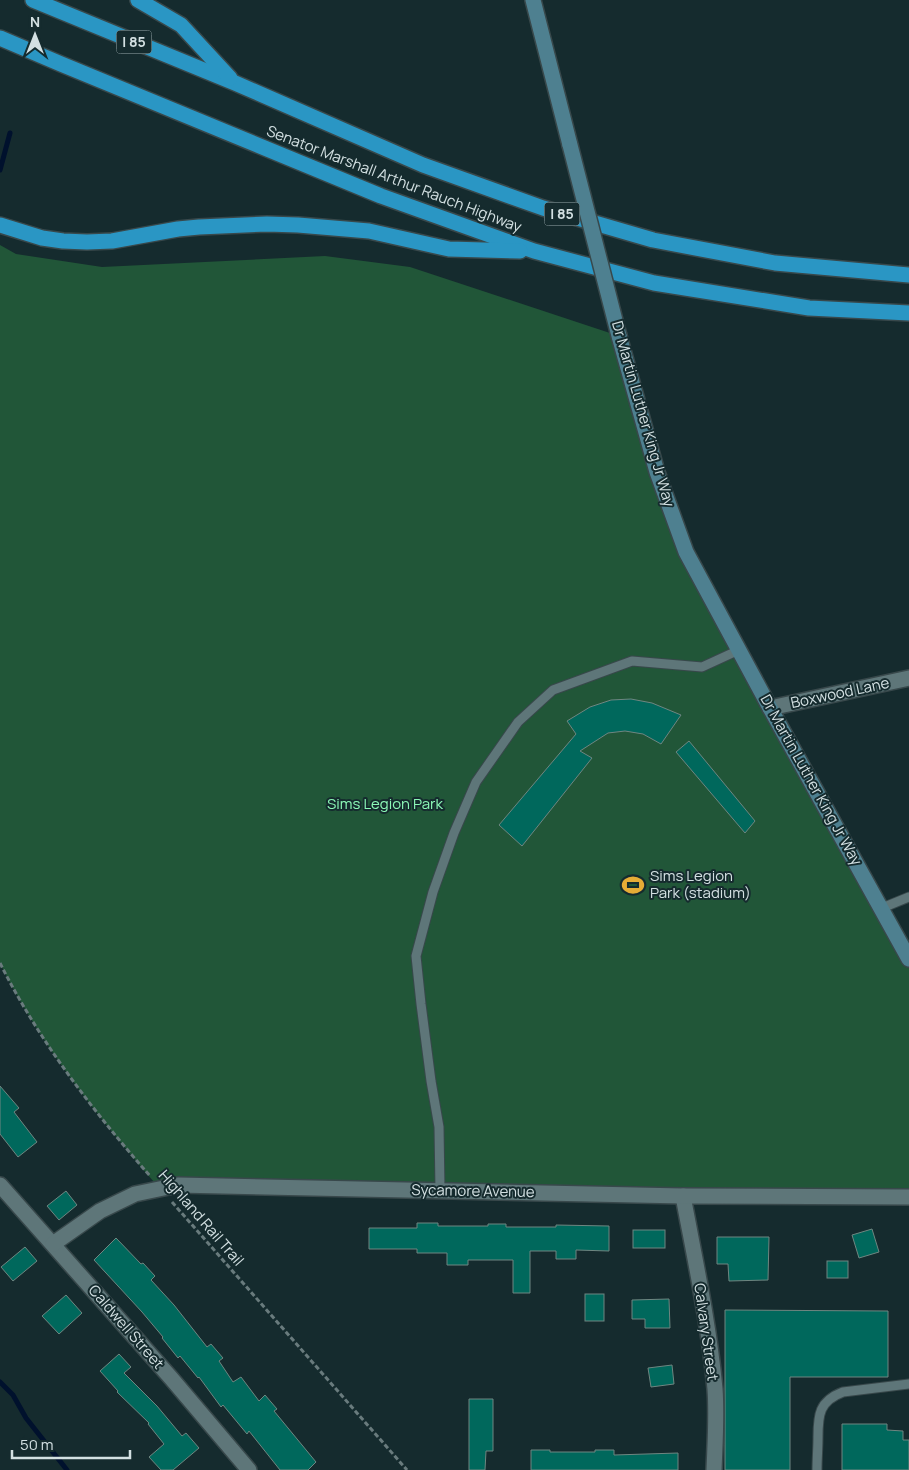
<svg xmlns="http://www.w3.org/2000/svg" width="909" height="1470" font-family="Manrope,sans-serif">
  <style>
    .green { fill: #215638 }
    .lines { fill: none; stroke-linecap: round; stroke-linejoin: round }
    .stream { stroke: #00112d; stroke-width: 5 }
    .building { fill: #00685c; stroke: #6f8681 }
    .lane-casing { stroke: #38484b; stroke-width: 11 }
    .street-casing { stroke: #38484b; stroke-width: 18 }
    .secondary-casing { stroke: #38484b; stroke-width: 18 }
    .highway-casing { stroke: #38484b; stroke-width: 18 }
    .path { stroke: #697b7d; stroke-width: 3; stroke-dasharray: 5 2.5; stroke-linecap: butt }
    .lane { stroke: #5e7679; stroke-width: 9 }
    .street { stroke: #5e7679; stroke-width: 15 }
    .secondary { stroke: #4e8090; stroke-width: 15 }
    .highway { stroke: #2a96c4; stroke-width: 15 }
    .secondary-bridge-casing { stroke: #38484b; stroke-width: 18; stroke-linecap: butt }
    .secondary-bridge { stroke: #4e8090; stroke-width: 15 }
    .labels { text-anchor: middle; stroke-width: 4; stroke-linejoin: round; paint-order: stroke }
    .shield { fill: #152b2e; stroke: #9aaaac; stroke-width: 1 }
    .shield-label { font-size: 14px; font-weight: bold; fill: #d3e0e2 }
    .street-label { font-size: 15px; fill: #d3e0e2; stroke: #152b2e }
    .park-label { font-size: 15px; fill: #8cf8b7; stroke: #152b2e }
    .poi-label { font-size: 15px; fill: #d3e0e2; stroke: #152b2e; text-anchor: start }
  </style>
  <rect width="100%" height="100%" fill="#152b2e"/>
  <!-- green -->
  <path class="green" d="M 0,245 L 16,254 L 102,267 L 325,256 L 410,267 L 619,336 L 686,552 L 909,959 L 909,1197 L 160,1189 C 100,1119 41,1046 0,963 Z"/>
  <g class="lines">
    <!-- stream -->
    <g class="stream">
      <polyline points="0,170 10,133"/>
      <polyline points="0,1382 13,1395 26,1418 67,1470"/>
    </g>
  </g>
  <!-- building -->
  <g class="building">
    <polygon points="631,699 652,703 681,715 661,744 643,734 625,731 608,733 580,751 592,758 522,846 499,825 576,734 567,721 590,707 611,700"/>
    <polygon points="689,741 755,821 745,833 676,752"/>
    <polygon points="0,1086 19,1108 14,1112 37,1142 18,1157 0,1134"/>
    <polygon points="66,1191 77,1205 59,1220 47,1206"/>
    <polygon points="417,1223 438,1223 438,1226 488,1226 488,1224 506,1224 506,1227 556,1227 556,1225 609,1226 609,1251 576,1250 576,1259 556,1259 556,1251 530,1251 530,1293 513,1293 513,1260 468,1260 468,1265 447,1265 447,1253 417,1253 417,1249 369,1249 369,1228 417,1228"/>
    <polygon points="872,1229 879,1252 859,1258 852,1235"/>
    <rect x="633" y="1230" width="32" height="18"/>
    <polygon points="717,1237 769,1237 768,1280 729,1281 728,1264 717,1264"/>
    <polygon points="116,1238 141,1264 143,1263 155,1276 151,1280 174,1305 207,1347 211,1344 223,1358 219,1361 233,1382 241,1377 259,1401 265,1395 277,1409 274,1411 316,1462 308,1470 280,1470 249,1431 247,1434 223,1405 221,1407 199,1377 198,1378 180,1356 178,1358 162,1338 163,1337 142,1312 94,1260"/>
    <polygon points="25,1247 37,1261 13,1281 1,1267"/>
    <rect x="827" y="1261" width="21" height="17"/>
    <rect x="585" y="1294" width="19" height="27"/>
    <polygon points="66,1295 82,1313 59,1334 42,1316"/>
    <polygon points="669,1299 670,1328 645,1328 645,1319 632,1319 632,1300"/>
    <polygon points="725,1310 888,1311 888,1377 790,1377 790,1470 725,1470"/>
    <polygon points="119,1354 131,1367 124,1373 157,1406 182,1436 186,1433 199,1448 173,1470 161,1470 149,1457 164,1444 148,1424 149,1423 117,1392 118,1391 100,1371"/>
    <polygon points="672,1365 674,1384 651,1387 648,1368"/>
    <polygon points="469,1399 493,1399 493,1451 486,1451 485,1470 469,1470"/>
    <polygon points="842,1424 887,1424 887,1430 903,1431 903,1440 909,1440 909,1470 842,1470"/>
    <polygon points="531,1450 550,1450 550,1452 595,1452 595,1450 614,1450 614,1455 678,1453 678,1470 531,1470"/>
  </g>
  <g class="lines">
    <!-- lane casing -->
    <g class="lane-casing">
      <g id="lane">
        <polyline points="882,908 909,897"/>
        <polyline points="440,1190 439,1127 431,1081 421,1004 416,956 433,892 454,833 476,782 518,722 553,690 632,661 702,667 739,650"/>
        <path d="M 817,1470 C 817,1459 818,1448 818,1437 C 818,1415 819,1401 843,1392 L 909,1384"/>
      </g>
    </g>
    <!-- street casing -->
    <g class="street-casing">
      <g id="street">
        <polyline points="770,708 909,678"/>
        <polyline points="0,1185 171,1378 249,1470"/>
        <path d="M 683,1196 C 695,1260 709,1324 715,1389 C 717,1416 715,1443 714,1470"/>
        <polyline points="53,1244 100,1211 135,1194 178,1185 683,1196 909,1197"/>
      </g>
    </g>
    <!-- secondary casing -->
    <g class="secondary-casing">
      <g id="secondary">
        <polyline points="533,0 570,145"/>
        <polyline points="619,336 657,472 686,552 770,708 909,959"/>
      </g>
    </g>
    <!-- highway casing -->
    <g class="highway-casing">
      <g id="highway">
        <polyline points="33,0 235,83 423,165 543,208 653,240 775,263 909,275"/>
        <polyline points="138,0 181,25 230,78"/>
        <polyline points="0,38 61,64 381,196 534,251 654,283 809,308 909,313"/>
        <polyline points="0,225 42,238 63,241 87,242 112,241 178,229 199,227 267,224 298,225 369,231 449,249 520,251"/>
      </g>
    </g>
    <!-- path -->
    <g class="path">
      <path d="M 0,963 C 39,1041 93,1111 150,1176"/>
      <polyline points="172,1202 407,1470"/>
    </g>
    <!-- lane -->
    <use href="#lane" class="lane"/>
    <!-- street -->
    <use href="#street" class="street"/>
    <!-- secondary -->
    <use href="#secondary" class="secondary"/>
    <!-- highway -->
    <use href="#highway" class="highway"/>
    <!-- secondary-bridge casing -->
    <g class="secondary-bridge-casing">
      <polyline id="secondary-bridge" points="570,145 619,336"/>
    </g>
    <!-- secondary-bridge -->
    <use href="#secondary-bridge" class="secondary-bridge"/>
  </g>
  <!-- icons -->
  <defs>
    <g id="stadium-bare" transform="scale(1.725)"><path d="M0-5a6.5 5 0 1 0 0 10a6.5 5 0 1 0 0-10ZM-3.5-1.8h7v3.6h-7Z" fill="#e6ac36" stroke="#152b2e" stroke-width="2.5" paint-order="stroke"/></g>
  </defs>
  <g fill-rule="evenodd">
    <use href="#stadium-bare" x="633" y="885"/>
  </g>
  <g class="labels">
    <!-- shield labels -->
    <g class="shield">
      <rect x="116.5" y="30.5" width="35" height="23" rx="4"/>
      <rect x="544.5" y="202.5" width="35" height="23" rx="4"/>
    </g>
    <g class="shield-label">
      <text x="134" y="47">I 85</text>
      <text x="562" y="219">I 85</text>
    </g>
    <!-- street labels -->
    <g class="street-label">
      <text transform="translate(394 179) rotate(21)" y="5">Senator Marshall Arthur Rauch Highway</text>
      <text transform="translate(643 414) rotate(74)" y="5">Dr Martin Luther King Jr Way</text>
      <text transform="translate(840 693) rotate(-12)" y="5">Boxwood Lane</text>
      <text transform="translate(811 780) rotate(61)" y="5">Dr Martin Luther King Jr Way</text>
      <text transform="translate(473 1191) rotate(1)" y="5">Sycamore Avenue</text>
      <text transform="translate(201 1218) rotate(49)" y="5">Highland Rail Trail</text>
      <text transform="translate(126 1327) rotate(49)" y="5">Caldwell Street</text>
      <text transform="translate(706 1332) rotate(82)" y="5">Calvary Street</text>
    </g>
    <!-- park labels -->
    <g class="park-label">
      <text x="385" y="809">Sims Legion Park</text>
    </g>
    <!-- poi labels -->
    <g class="poi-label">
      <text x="650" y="881">Sims Legion<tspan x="650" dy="17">Park (stadium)</tspan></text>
    </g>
  </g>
  <!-- north arrow -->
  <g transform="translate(35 35)" stroke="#152b2e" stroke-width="4" paint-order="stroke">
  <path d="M0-4L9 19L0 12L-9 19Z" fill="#d3e0e2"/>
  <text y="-8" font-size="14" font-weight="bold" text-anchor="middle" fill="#d3e0e2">N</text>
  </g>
  <!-- scale -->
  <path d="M12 1450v8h118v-8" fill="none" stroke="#d3e0e2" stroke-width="2.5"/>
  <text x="20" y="1450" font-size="15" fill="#d3e0e2" stroke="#152b2e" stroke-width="4" paint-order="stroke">50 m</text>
</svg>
